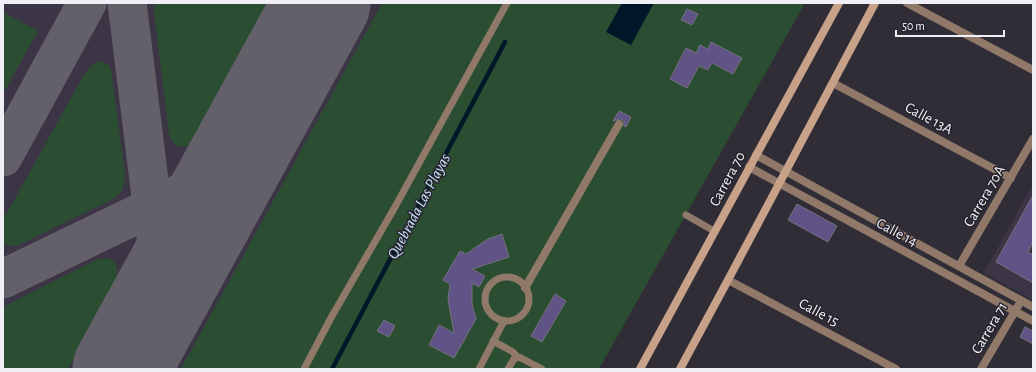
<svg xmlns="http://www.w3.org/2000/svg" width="1036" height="372" font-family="'Alegreya Sans',sans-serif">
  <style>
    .built { fill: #3b3545 }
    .green { fill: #2b4d32 }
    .water { fill: #001729 }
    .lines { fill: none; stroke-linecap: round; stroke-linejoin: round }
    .stream { stroke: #001729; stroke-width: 4.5 }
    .taxiway { stroke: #64606a; stroke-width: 39 }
    .runway { stroke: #64606a; stroke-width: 97 }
    .building { fill: #605386; stroke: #74727d }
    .service { stroke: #907969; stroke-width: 7 }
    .pedestrian { stroke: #907969; stroke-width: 8 }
    .minor { stroke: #907969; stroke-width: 8 }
    .tertiary { stroke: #907969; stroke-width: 8 }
    .secondary { stroke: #c7a289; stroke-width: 8 }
    .labels { text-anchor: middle; stroke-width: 3; stroke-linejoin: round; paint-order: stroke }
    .street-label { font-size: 15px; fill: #f1eff6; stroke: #27242d }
    .water-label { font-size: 16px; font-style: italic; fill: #c5e2fa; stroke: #27242d }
  </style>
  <rect width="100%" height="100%" fill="#312d37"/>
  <!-- built -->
  <g class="built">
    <polygon points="3,3 542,3 343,369 3,369"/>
    <polygon points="1033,184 1033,300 984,273"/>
  </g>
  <!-- green -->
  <g class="green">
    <path d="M 153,3 L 269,3 L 192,143 C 186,148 181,148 174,144 L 169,135 Z"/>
    <polygon points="382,3 805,3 599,369 181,369"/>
    <polygon points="3,12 38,31 3,94"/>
    <path d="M 98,62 C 106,62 108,63 111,70 L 125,174 C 125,185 123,193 113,199 L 19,245 L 11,246 L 4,244 L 3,220 L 85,73 L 91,66 Z"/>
    <path d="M 104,258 C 111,259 116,261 117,269 C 119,283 78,352 68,369 L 3,369 L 3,307 L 96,260 Z"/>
  </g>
  <!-- water -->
  <polygon class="water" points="622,3 654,3 631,45 606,32"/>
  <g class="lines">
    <!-- stream -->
    <polyline class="stream" points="332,369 505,42"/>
    <!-- taxiway -->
    <g class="taxiway">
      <polyline points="127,3 161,277 160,290 154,309"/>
      <polyline points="3,157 87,3"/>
      <polyline points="3,279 212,178 225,170 236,159"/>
    </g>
    <!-- runway -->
    <polyline class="runway" points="121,369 322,3"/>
  </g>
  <!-- building -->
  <g class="building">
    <polygon points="687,9 698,14 692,25 681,20"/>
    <polygon points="711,42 742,58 733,74 712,63 708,70 699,66 687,88 670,79 686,48 696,53 700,45 708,49"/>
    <polygon points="619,111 631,117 626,127 624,126 624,122 621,119 619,119 613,121"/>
    <polygon points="1033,195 1033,242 1028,252 1033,255 1033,283 996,262"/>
    <polygon points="797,204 837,226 828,242 788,220"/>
    <polygon points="502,234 509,257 472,269 485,276 479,287 472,283 472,304 476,319 454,358 429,345 439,325 454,333 448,299 450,284 443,280 460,251 466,254 488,239"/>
    <polygon points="555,294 566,301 542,342 531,336"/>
    <polygon points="384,320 395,326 389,337 377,331"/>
    <polygon points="1025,327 1033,331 1033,344 1020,337"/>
  </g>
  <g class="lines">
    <!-- service -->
    <g class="service">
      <polyline points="686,215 714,231"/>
      <circle cx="507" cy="299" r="22"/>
      <polyline points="493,341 513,352 517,357"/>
      <polyline points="304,369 332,316 395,207 507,3"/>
      <polyline points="479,369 504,321"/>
      <polyline points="508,369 514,359 519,357 542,369"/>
    </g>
    <!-- pedestrian -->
    <polyline class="pedestrian" points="525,288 619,124"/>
    <!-- minor -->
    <g class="minor">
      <polyline points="907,3 1033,70"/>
      <polyline points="833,83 1011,178"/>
      <polyline points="959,266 1033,139"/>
      <polyline points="728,280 896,369"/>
      <polyline points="981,369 1021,301"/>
    </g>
    <!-- tertiary -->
    <g class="tertiary">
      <polyline points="756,155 1033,307"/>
      <polyline points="749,167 1033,321"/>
    </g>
    <!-- secondary -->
    <g class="secondary">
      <polyline points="640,369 839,3"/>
      <polyline points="680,369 728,280 875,3"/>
    </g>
  </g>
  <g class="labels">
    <!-- street labels -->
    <g class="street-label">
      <text transform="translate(929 118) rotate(28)" y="5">Calle 13A</text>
      <text transform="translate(727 179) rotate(-62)" y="5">Carrera 70</text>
      <text transform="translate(984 196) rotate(-60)" y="5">Carrera 70A</text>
      <text transform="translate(897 232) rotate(28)" y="5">Calle 14</text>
      <text transform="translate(819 312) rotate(28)" y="5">Calle 15</text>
      <text transform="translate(989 328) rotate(-60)" y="5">Carrera 71</text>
    </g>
    <!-- water labels -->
    <g class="water-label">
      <text transform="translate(418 206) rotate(-62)" y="6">Quebrada Las Playas</text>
    </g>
  </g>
  <!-- border -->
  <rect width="1036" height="372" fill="none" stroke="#f1eff6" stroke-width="8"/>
  <!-- scale -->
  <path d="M896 30v6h108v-6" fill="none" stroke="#f1eff6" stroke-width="2"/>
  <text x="902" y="30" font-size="12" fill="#f1eff6" stroke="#27242d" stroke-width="3" paint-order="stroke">50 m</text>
</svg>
